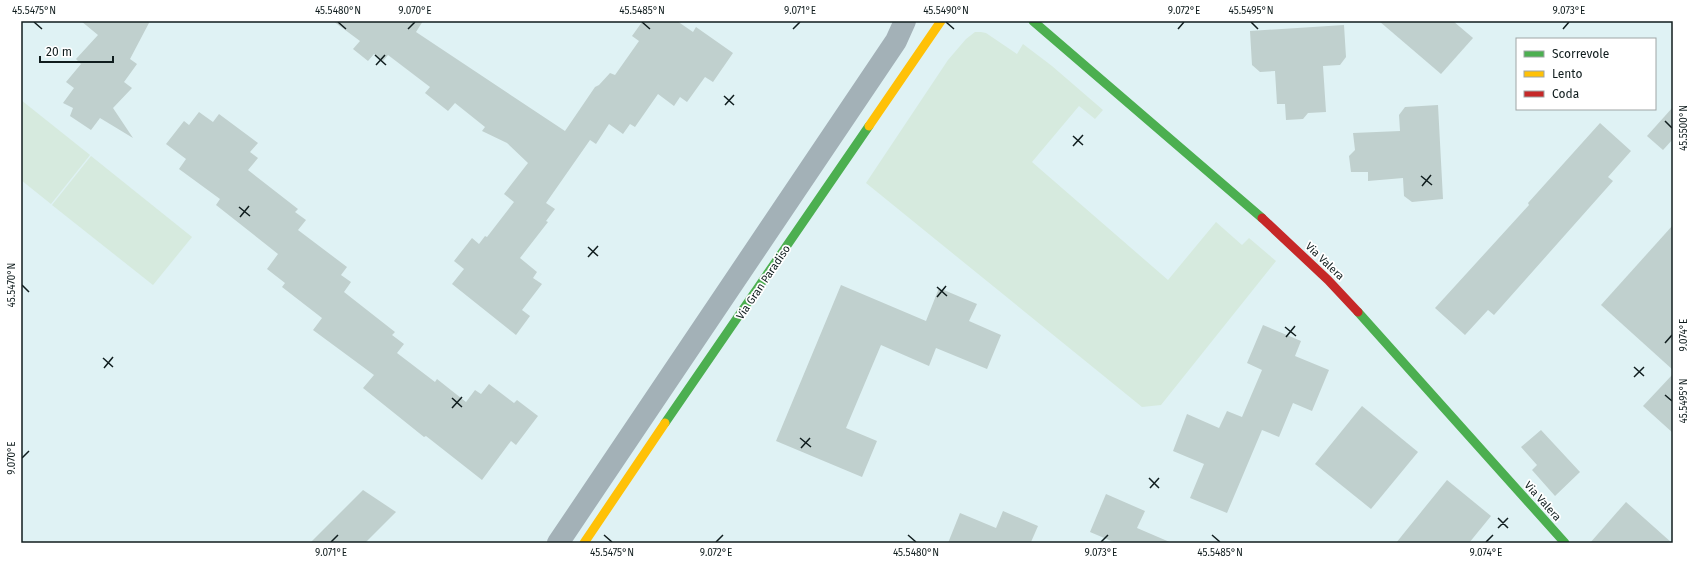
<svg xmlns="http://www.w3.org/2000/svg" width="1694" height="564" font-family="'Fira Sans',sans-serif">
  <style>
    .green { fill: #d6eade }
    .building { fill: #c0d0ce }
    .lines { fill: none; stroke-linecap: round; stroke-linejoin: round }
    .street { stroke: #a3b1b7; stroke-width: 22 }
    .fast { stroke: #4caf50; stroke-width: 9 }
    .slow { stroke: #ffc107; stroke-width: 9 }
    .jam { stroke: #c62828; stroke-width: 9 }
    .ticks { fill: none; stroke: #101d1e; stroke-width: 1.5 }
    .labels { text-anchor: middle; stroke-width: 3.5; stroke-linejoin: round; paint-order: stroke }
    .street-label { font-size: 11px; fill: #101d1e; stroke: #fff }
    .neatline { fill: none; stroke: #101d1e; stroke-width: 1.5 }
    .ticks-label { font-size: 10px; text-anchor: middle; fill: #101d1e }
  </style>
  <rect width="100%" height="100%" fill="#dff2f4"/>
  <!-- green -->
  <g class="green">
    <polygon points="975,32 981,32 986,33 1017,54 1023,44 1052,66 1103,110 1095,119 1079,106 1032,162 1168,280 1216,222 1242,245 1249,238 1276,261 1161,405 1142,407 866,183 948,60 966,39"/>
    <polygon points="21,100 90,155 51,204 21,180"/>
    <polygon points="91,156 192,237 153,285 52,205"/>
  </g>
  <!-- building -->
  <g class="building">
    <polygon points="81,21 150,21 130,59 137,64 124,82 132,88 113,108 133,138 100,118 91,130 70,116 73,108 63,103 74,88 66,82 81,64 76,59 98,35"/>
    <polygon points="333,21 423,21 416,32 565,131 595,87 599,85 610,73 615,75 639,41 632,36 642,22 677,21 693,32 696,27 733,53 713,82 705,77 687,102 680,97 674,106 658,94 635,127 630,124 623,134 609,124 596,144 590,140 546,203 555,209 546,221 548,222 520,258 537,272 533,278 542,284 522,310 530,316 516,335 452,284 464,269 454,261 472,238 479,244 485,236 487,237 514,202 504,194 528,163 507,143 482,131 485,127 455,103 448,111 425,93 430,87 388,55 383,61 374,54 368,61 353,49 360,41"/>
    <polygon points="1379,21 1453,21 1473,38 1441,74"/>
    <polygon points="1344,25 1346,57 1340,65 1323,66 1326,112 1308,113 1303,119 1286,120 1285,104 1277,104 1275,71 1260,72 1252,65 1250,31"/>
    <polygon points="1438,105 1443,199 1412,202 1404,196 1403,178 1368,181 1368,172 1351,172 1349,156 1355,150 1353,133 1400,131 1399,115 1405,107"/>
    <polygon points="1673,107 1673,139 1663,150 1647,136"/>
    <polygon points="199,112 213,122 219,114 258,143 250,152 258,158 248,170 298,209 295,212 306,220 298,230 347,267 341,275 351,282 344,292 395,332 392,335 404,344 397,353 435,382 437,379 466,402 475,390 481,394 489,384 514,403 517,400 538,416 516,445 511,441 482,480 426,436 424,437 363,388 374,375 313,330 322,318 282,287 285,283 267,269 278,254 216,205 220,199 179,169 186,159 166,144 184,121 189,125"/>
    <polygon points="1600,123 1631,151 1608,177 1613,181 1494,315 1488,310 1465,335 1435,308 1529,205 1528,203"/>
    <polygon points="1673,225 1673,370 1601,305"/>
    <polygon points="841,285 926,321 939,288 977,304 969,321 1001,335 987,369 936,348 929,366 881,345 846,428 877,441 862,477 776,441"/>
    <polygon points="1263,325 1301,341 1295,356 1329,370 1312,411 1293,403 1279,437 1262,430 1227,513 1190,498 1204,464 1173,451 1187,414 1219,428 1227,411 1242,417 1262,370 1247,363"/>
    <polygon points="1673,374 1673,433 1643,406"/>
    <polygon points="1362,406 1418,452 1371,509 1315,464"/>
    <polygon points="1541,430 1580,472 1555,496 1532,470 1537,465 1521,447"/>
    <polygon points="1447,480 1491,516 1469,543 1396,543"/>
    <polygon points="363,490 396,512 365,543 310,543"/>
    <polygon points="1106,494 1145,511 1137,528 1172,543 1116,543 1090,532"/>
    <polygon points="1626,502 1672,543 1590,543"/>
    <polygon points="1003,511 1038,526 1031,542 1032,543 948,543 960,513 996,528"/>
  </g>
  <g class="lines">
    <!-- street -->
    <polyline class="street" points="558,543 896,41 905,21"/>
    <!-- fast -->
    <g class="fast">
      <polyline points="1033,21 1262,218"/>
      <polyline points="1358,312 1565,543"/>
      <polyline points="665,423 869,126"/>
    </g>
    <!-- slow -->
    <g class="slow">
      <polyline points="869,126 941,21"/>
      <polyline points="584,543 665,423"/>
    </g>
    <!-- jam -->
    <polyline class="jam" points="1262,218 1328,280 1358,312"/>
  </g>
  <!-- ticks -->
  <path class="ticks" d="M 34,22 L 42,29M 338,22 L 346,29M 642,22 L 650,29M 946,22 L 954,29M 1251,22 L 1258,29M 408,29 L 415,22M 793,29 L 800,22M 1178,29 L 1184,22M 1563,29 L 1569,22M 375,55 L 386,65M 376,65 L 385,55M 724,96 L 734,105M 725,105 L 734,95M 1665,121 L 1672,128M 1073,136 L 1083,145M 1073,146 L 1083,135M 1421,176 L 1432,185M 1422,186 L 1431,175M 239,207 L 250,216M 240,217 L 249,206M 588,247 L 598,256M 588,257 L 598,246M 22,285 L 29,292M 937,287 L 947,296M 937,297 L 946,286M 1285,327 L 1296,336M 1286,337 L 1295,326M 1665,343 L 1672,335M 103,358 L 113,367M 1634,367 L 1644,376M 104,368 L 113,357M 1634,377 L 1644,367M 1665,395 L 1672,401M 452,398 L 462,407M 452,408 L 462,397M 800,438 L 811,447M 801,448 L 810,438M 22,458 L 29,451M 1149,478 L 1159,488M 1150,488 L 1159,478M 1498,518 L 1508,528M 1498,528 L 1508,518M 604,535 L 612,542M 908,535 L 916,542M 1212,535 L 1220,542M 331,542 L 338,535M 716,542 L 723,535M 1101,542 L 1108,535M 1486,542 L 1493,535"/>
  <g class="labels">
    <!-- street labels -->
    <g class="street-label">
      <text transform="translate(1325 261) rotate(44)" y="4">Via Valera</text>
      <text transform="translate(763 282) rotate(-56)" y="4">Via Gran Paradiso</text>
      <text transform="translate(1543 501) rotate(48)" y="4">Via Valera</text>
    </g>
  </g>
  <!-- border -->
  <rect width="1694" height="564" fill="none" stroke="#ffffff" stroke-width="44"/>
  <!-- legend -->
  <rect x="1516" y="38" width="140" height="72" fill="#ffffff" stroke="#9fa5a5"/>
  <rect x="1524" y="51" width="20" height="6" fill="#4caf50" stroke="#9fa5a5"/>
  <text x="1552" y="58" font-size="12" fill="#101d1e">Scorrevole</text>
  <rect x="1524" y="71" width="20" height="6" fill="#ffc107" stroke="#9fa5a5"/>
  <text x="1552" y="78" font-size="12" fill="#101d1e">Lento</text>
  <rect x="1524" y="91" width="20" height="6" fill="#c62828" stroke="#9fa5a5"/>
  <text x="1552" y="98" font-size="12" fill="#101d1e">Coda</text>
  <!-- scale -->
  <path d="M40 56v6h73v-6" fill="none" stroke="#101d1e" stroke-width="2"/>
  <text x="46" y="56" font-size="12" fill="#101d1e" stroke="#ffffff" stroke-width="3" paint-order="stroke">20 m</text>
  <rect x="22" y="22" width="1650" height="520" class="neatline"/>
  <g class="ticks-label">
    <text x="34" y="14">45.5475°N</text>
    <text x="338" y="14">45.5480°N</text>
    <text x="415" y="14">9.070°E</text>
    <text x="642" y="14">45.5485°N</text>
    <text x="800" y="14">9.071°E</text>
    <text x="946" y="14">45.5490°N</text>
    <text x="1184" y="14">9.072°E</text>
    <text x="1251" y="14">45.5495°N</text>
    <text x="1569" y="14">9.073°E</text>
    <text transform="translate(1683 128) rotate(-90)" y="4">45.5500°N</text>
    <text transform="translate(11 285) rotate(-90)" y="4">45.5470°N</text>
    <text transform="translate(1683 335) rotate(-90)" y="4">9.074°E</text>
    <text transform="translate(1683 401) rotate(-90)" y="4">45.5495°N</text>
    <text transform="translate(11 458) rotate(-90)" y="4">9.070°E</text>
    <text x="331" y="556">9.071°E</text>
    <text x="612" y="556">45.5475°N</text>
    <text x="716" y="556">9.072°E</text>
    <text x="916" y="556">45.5480°N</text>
    <text x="1101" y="556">9.073°E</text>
    <text x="1220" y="556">45.5485°N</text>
    <text x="1486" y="556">9.074°E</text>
  </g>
</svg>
